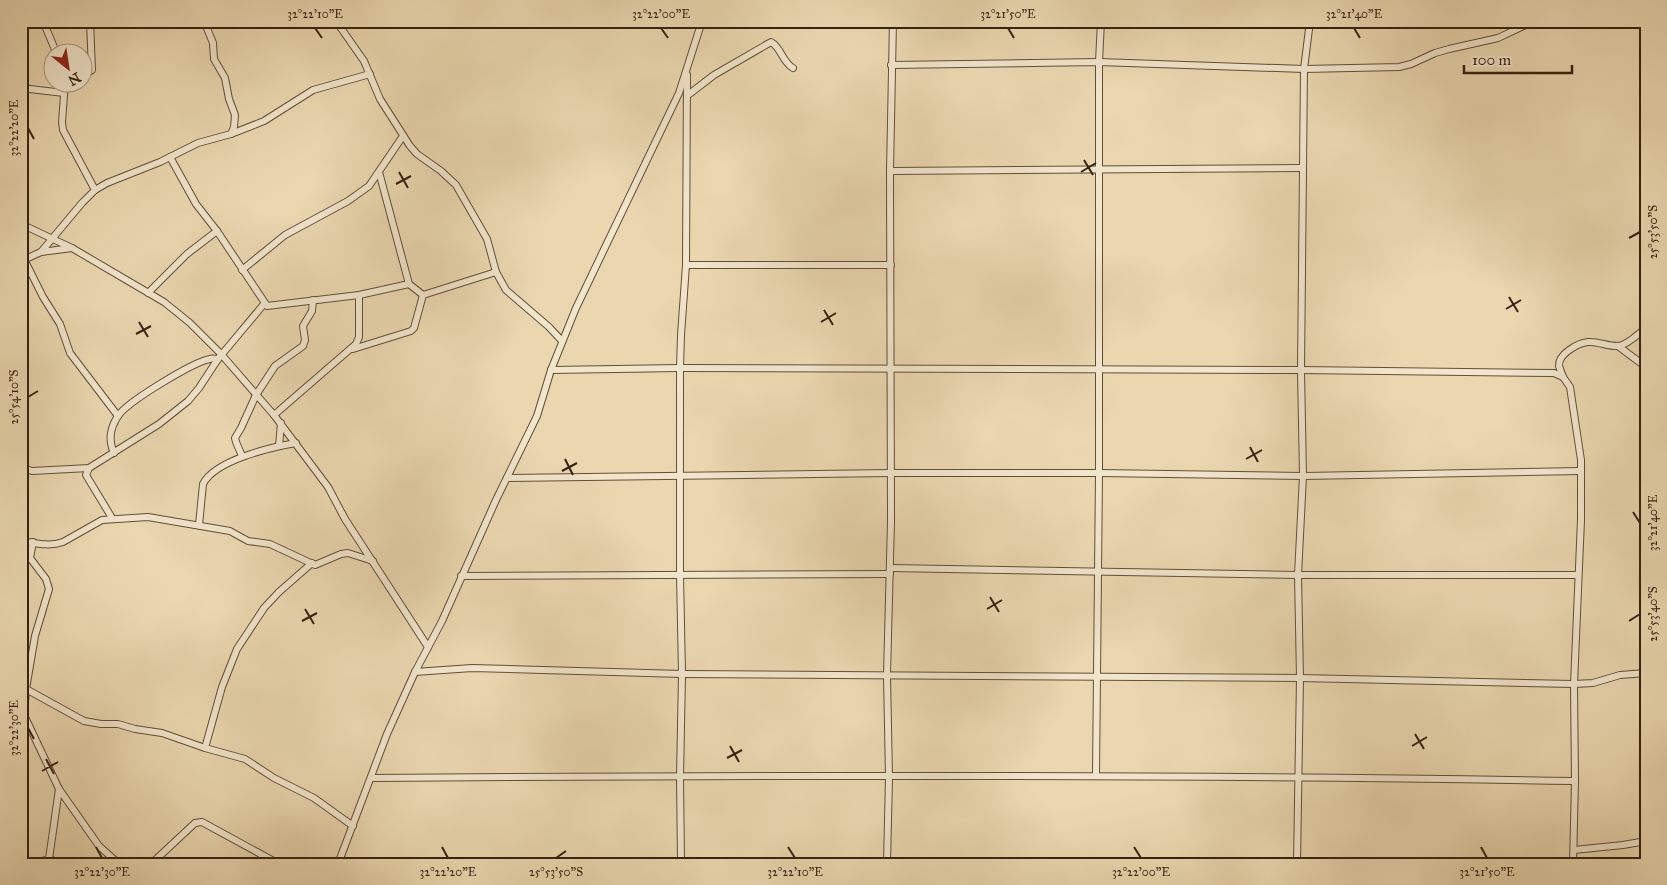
<svg xmlns="http://www.w3.org/2000/svg" width="1667" height="885" font-family="'IM FELL Great Primer',serif">
  <style>
    .lines { fill: none; stroke-linecap: round; stroke-linejoin: round }
    .street-casing { stroke: #624f38; stroke-width: 8 }
    .street { stroke: #f1e5cc; stroke-width: 6 }
    .ticks { fill: none; stroke: #352210; stroke-width: 2 }
    .neatline { fill: none; stroke: #352210; stroke-width: 2 }
    .ticks-label { font-size: 12px; text-anchor: middle; fill: #352210 }
  </style>
  <rect width="100%" height="100%" fill="#ead7b0"/>
  <filter id="stains"><feTurbulence type="fractalNoise" baseFrequency=".004" numOctaves="4"/><feColorMatrix values="0 0 0 0 .2 0 0 0 0 .09 0 0 0 0 .02 0 0 0 .5 -.17"/></filter>
  <radialGradient id="worn" r=".72"><stop offset=".6" stop-color="#630" stop-opacity="0"/><stop offset="1" stop-color="#630" stop-opacity=".3"/></radialGradient>
  <g class="lines">
    <!-- street casing -->
    <g class="street-casing">
      <g id="street">
        <polyline points="43,21 56,52"/>
        <polyline points="204,21 213,43 214,59 225,78 229,99 235,115 234,127 231,134"/>
        <polyline points="336,21 364,61 380,99 410,146 417,154 441,171 456,185 487,239 496,272 506,290 549,327 562,341"/>
        <polyline points="891,65 1099,62 1304,69 1399,67 1411,64 1435,53 1449,49 1498,38 1534,21"/>
        <polyline points="82,76 92,70 90,21"/>
        <polyline points="65,82 62,122 63,130 95,190"/>
        <polyline points="21,88 64,93"/>
        <path d="M 688,95 L 714,75 L 771,42 C 781,47 782,62 793,68"/>
        <polyline points="170,157 196,204 217,231 267,306 359,295 409,284"/>
        <polyline points="890,171 1303,168"/>
        <polyline points="379,172 409,284 423,295 496,272"/>
        <polyline points="21,224 72,248 164,302 190,323 221,354 274,415 328,487 345,519 428,647"/>
        <polyline points="41,252 72,248"/>
        <polyline points="21,261 41,252 82,203 95,190 107,183 160,162 198,143 231,134 264,121 313,90 370,74"/>
        <polyline points="25,261 43,297 60,324 70,353 118,416"/>
        <polyline points="686,265 891,265"/>
        <polyline points="242,270 285,235 348,201 369,186 403,136"/>
        <polyline points="148,293 187,254 217,231"/>
        <polyline points="1618,346 1646,367"/>
        <polyline points="353,349 411,331 414,328 423,295"/>
        <polyline points="551,370 680,368 1301,370 1554,373 1563,377 1570,387 1581,460 1581,520 1574,684 1575,781 1573,864"/>
        <path d="M 1563,377 C 1562,374 1560,369 1559,366 C 1558,354 1578,343 1588,342 C 1598,341 1609,347 1619,346 C 1629,344 1638,334 1646,328"/>
        <polyline points="274,415 356,344 359,337 359,295"/>
        <polyline points="279,446 281,423"/>
        <path d="M 114,453 C 108,440 110,428 118,416 C 127,402 193,362 210,359 C 212,358 215,359 218,359"/>
        <polyline points="242,456 236,442 235,438 241,428 256,395 275,366 303,346 305,340 303,326 312,311 313,300"/>
        <polyline points="21,463 26,469 32,471 89,468 159,424 188,401 199,388 218,359 264,304"/>
        <polyline points="89,468 86,475 112,518"/>
        <polyline points="507,478 891,473 1099,473 1303,476 1581,471"/>
        <path d="M 199,525 L 203,484 C 215,460 272,447 296,443"/>
        <path d="M 21,541 C 35,543 49,547 63,542 L 102,520 L 148,517 L 230,531 L 248,541 L 270,544 L 315,565 L 341,554 L 348,553 L 373,561"/>
        <polyline points="890,568 1298,575 1578,575"/>
        <polyline points="461,576 890,574"/>
        <polyline points="415,672 472,668 682,674 1300,678 1574,684 1593,683 1620,675 1646,673"/>
        <polyline points="21,685 26,689 84,721 101,724 118,724 135,729 162,733 205,748 245,759 274,778 314,798 353,826"/>
        <polyline points="24,715 59,789 99,846 119,864"/>
        <polyline points="21,724 24,715 26,689 35,636 49,589 46,579 30,558 33,542"/>
        <polyline points="205,748 222,687 237,649 264,608 279,592 312,563"/>
        <polyline points="1096,775 1099,473 1099,62 1101,21"/>
        <path d="M 371,778 C 773,775 1174,774 1575,781"/>
        <polyline points="1574,850 1623,845 1646,841"/>
        <polyline points="49,859 59,789"/>
        <polyline points="31,864 49,859 63,864"/>
        <polyline points="151,864 195,823 202,822 279,864"/>
        <polyline points="258,864 263,856"/>
        <polyline points="338,864 387,734 415,672 442,621 496,500 537,416 551,370 576,308 679,93 702,21"/>
        <polyline points="681,864 680,777 682,674 680,575 680,368 681,335 686,265 687,75"/>
        <polyline points="887,864 889,777 887,675 891,521 890,171 893,21"/>
        <polyline points="1297,864 1300,678 1298,575 1303,476 1301,370 1304,69 1310,21"/>
      </g>
    </g>
    <!-- street -->
    <use href="#street" class="street"/>
  </g>
  <!-- ticks -->
  <path class="ticks" d="M 315,28 L 322,38M 661,28 L 668,38M 1008,28 L 1014,38M 1354,28 L 1360,38M 28,128 L 34,139M 1084,160 L 1093,175M 399,172 L 408,188M 1081,172 L 1096,163M 396,184 L 411,176M 1629,238 L 1640,232M 1509,297 L 1518,312M 1506,309 L 1521,300M 824,310 L 833,325M 139,322 L 148,337M 821,322 L 836,313M 136,334 L 151,326M 28,397 L 38,391M 1250,447 L 1258,462M 565,459 L 573,475M 1246,459 L 1262,450M 562,471 L 577,463M 1633,512 L 1640,523M 990,597 L 999,612M 305,609 L 314,624M 987,609 L 1002,600M 302,621 L 317,613M 1629,621 L 1640,614M 28,728 L 34,739M 1415,734 L 1424,749M 730,746 L 739,762M 1412,746 L 1427,737M 727,758 L 742,750M 46,759 L 54,774M 42,771 L 58,762M 96,847 L 102,858M 442,847 L 448,858M 788,847 L 795,858M 1134,847 L 1141,858M 1481,847 L 1487,858M 556,858 L 566,851"/>
  <!-- margin -->
  <rect width="1667" height="885" fill="none" stroke="#ead7b0" stroke-width="55"/>
  <!-- north arrow -->
  <g transform="translate(68 68) rotate(150)"><circle r="24" fill="#f1e5cc" stroke="#a69781"/>
  <path d="M0-4L9 19L0 12L-9 19Z" fill="#8f2418"/>
  <text y="-8" font-size="14" font-weight="bold" text-anchor="middle" fill="#352210">N</text>
  </g>
  <!-- scale -->
  <path d="M1464 65v8h108v-8" fill="none" stroke="#352210" stroke-width="2.5"/>
  <text x="1472" y="65" font-size="15" fill="#352210" stroke="#f1e5cc" stroke-width="4" paint-order="stroke">100 m</text>
  <rect x="28" y="28" width="1612" height="830" class="neatline"/>
  <g class="ticks-label">
    <text x="315" y="18">32°22'10"E</text>
    <text x="661" y="18">32°22'00"E</text>
    <text x="1008" y="18">32°21'50"E</text>
    <text x="1354" y="18">32°21'40"E</text>
    <text transform="translate(14 128) rotate(-90)" y="4">32°22'20"E</text>
    <text transform="translate(1653 232) rotate(-90)" y="4">25°53'50"S</text>
    <text transform="translate(14 397) rotate(-90)" y="4">25°54'10"S</text>
    <text transform="translate(1653 523) rotate(-90)" y="4">32°21'40"E</text>
    <text transform="translate(1653 614) rotate(-90)" y="4">25°53'40"S</text>
    <text transform="translate(14 728) rotate(-90)" y="4">32°22'30"E</text>
    <text x="102" y="876">32°22'30"E</text>
    <text x="448" y="876">32°22'20"E</text>
    <text x="556" y="876">25°53'50"S</text>
    <text x="795" y="876">32°22'10"E</text>
    <text x="1141" y="876">32°22'00"E</text>
    <text x="1487" y="876">32°21'50"E</text>
  </g>
  <rect width="100%" height="100%" filter="url(#stains)"/>
  <rect width="100%" height="100%" fill="url(#worn)"/>
</svg>
